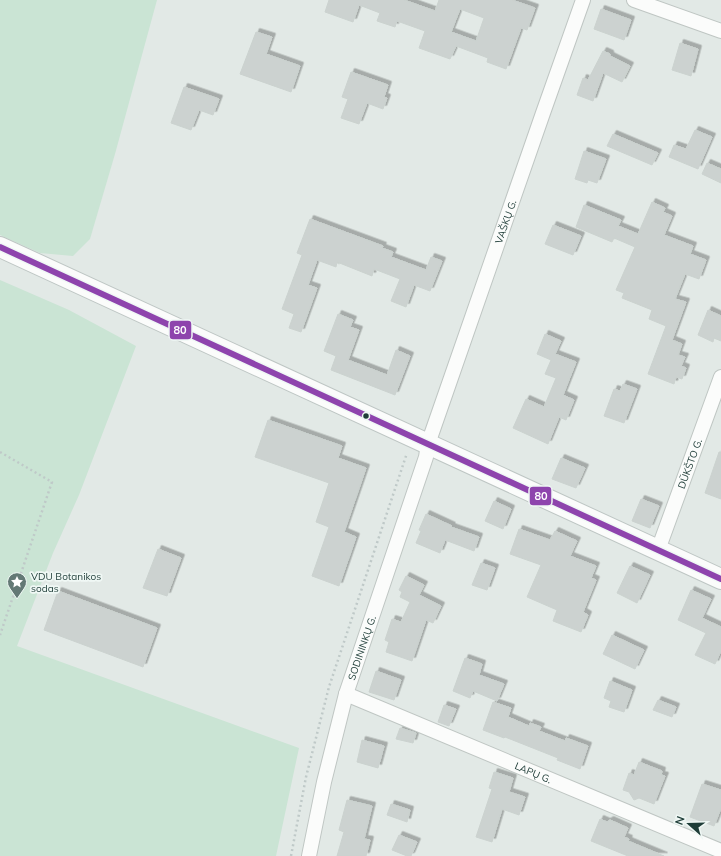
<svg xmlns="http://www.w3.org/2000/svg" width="721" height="856" font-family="Mulish,sans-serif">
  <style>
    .green { fill: #cae4d4 }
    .building { fill: #ccd2d0; stroke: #cbd2cf; fill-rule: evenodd; filter: url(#shadow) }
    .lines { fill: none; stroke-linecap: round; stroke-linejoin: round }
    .street-casing { stroke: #bfc6c3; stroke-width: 16 }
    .secondary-casing { stroke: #bec6c4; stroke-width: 22 }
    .path { stroke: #bfc9c8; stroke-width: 2.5; stroke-dasharray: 2 3; stroke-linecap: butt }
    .street { stroke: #fbfcfb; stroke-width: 14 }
    .secondary { stroke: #fbfcfb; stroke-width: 20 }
    .bus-1-casing { stroke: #f0f8f5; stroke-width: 9 }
    .bus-1 { stroke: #8e44ad; stroke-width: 6 }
    .bus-dot { fill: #1f3d38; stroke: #f0f8f5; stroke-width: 1.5 }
    .labels { text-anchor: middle; stroke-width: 3.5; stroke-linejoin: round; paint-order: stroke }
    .street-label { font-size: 10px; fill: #1f3d38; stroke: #f0f8f5 }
    .poi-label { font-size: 10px; fill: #1f3d38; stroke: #f0f8f5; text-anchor: start }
    .line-badge { stroke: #f0f8f5; stroke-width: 1.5 }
    .badge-label { font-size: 11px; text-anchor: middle; font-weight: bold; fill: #fff }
  </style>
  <defs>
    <filter id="shadow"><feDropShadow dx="3.5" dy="-3.5" stdDeviation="0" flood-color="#0004"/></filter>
  </defs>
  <rect width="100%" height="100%" fill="#e2e9e6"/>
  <!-- green -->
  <g class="green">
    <polygon points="0,0 157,0 115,154 90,239 73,256 40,253 0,235"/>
    <polygon points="0,280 69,310 136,346 79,495 53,553 17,646 299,748 276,856 0,856"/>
  </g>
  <!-- building -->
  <g class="building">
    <path d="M 329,0 L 404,0 L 435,11 L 439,0 L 512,0 L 535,8 L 527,30 L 521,28 L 506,69 L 487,62 L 488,58 L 456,46 L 450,59 L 419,48 L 425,31 L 397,21 L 395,27 L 377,21 L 380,13 L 359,5 L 353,22 L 325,12 ZM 460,9 L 484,18 L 476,41 L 451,32 Z"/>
    <polygon points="601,9 631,20 624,40 594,29"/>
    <polygon points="256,32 272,37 266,54 300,66 291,92 240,74"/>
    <polygon points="680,43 698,49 691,76 672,70"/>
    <polygon points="603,51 610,54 610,56 630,66 622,82 603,73 593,101 577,95 583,78 588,80"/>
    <polygon points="351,72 388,85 384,97 387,98 383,109 367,103 359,124 341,118 348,99 342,97"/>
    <polygon points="184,87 219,99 213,115 199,110 191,130 171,123"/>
    <polygon points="695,130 712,137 698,169 669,157 674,145 686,149"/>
    <polygon points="613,134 658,153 652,165 607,146"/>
    <polygon points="584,151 606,159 597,183 588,180 587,183 575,179"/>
    <polygon points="707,163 721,169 721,183 702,174"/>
    <polygon points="652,202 665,208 663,212 672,216 664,235 693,246 690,254 706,260 699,279 685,274 675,299 686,302 672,340 682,344 678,355 685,357 681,366 686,368 682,379 676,377 674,384 648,374 666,326 649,319 652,310 622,298 624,293 616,290 635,247 614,238 612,242 576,227 584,205 621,220 618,226 638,234"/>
    <polygon points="310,219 383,246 382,248 393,252 391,257 426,270 431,257 442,261 430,291 414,285 406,307 391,301 400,279 374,269 372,276 337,262 336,267 317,260 308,285 317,288 301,332 289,328 294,314 282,309 302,255 297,253"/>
    <polygon points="553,225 581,236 573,255 545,244"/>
    <polygon points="708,310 721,316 721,341 714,338 713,342 698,335"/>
    <polygon points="338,314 353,320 350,327 359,330 348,360 387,375 396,350 410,356 395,395 331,370 336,356 324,351"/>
    <polygon points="545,334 561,341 555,354 576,362 563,395 574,400 566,420 559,417 548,444 513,428 526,399 544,407 556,378 545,374 551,360 537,354"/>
    <polygon points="623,384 637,389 624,423 604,416 614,389 620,391"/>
    <polygon points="268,420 342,446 338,458 366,468 344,532 356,537 339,586 312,576 329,527 316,522 329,483 255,457"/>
    <polygon points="719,452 721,452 721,499 705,493"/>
    <polygon points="561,458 585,468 576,488 552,479"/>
    <polygon points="641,499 659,506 650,528 632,521"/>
    <polygon points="494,501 511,509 503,529 485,521"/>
    <polygon points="426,514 452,526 451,527 479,537 474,551 445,540 440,553 416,543 421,531 419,530"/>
    <polygon points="519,529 550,540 555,531 577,541 570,556 596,566 591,578 596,580 583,612 588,615 581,632 553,621 557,610 527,597 541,565 510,554"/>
    <polygon points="158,549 181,558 167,596 143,588"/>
    <polygon points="481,563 495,568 487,590 472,585"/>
    <polygon points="630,566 650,575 637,603 617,593"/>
    <polygon points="406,576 424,585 419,595 441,606 433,623 426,620 412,661 386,652 389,642 385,640 392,619 401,622 410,602 400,597 402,592 399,590"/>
    <polygon points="691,590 711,599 702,618 721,627 721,651 715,664 695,655 706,633 678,620"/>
    <polygon points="58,591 157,628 143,667 44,630"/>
    <polygon points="612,635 644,650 635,669 603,654"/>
    <polygon points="465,658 482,664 479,675 504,684 497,701 473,691 470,698 453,691"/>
    <polygon points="376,671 401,680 394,700 369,692"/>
    <polygon points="610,681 632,690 624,712 609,707 611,701 604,698"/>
    <polygon points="658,700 676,707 672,717 653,710"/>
    <polygon points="493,702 511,708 508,717 529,726 530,723 541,727 539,731 565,741 566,738 588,746 580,769 557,760 558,758 505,737 504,738 483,730"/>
    <polygon points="444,705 456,709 449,726 438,722"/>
    <polygon points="400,728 416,733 413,743 396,739"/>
    <polygon points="362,740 384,746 378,768 357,762"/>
    <polygon points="639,762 662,771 661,775 665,776 654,804 639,798 634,800 629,792 623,790 629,773 634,775"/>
    <polygon points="494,772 513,778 509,792 525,797 519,815 502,809 492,842 476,837 492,789 489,788"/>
    <polygon points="702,784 721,790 721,808 714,826 690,817"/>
    <polygon points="347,800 372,806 364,839 370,840 366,856 337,856 344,832 339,830"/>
    <polygon points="391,804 410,810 407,822 387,815"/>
    <polygon points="600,819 607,822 610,820 628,828 624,837 629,839 628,841 664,856 628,856 591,841"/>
    <polygon points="399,835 417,842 411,856 407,856 392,850"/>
  </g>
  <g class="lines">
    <!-- street casing -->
    <g class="street-casing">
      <g id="street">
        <polyline points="634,0 721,31"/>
        <path id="s1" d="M 658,550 L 721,377"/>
        <path id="s2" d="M 346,694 L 721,851"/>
        <path id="s3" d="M 309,856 L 324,782 L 346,694 L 426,457 L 428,444 L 543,113 L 583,0"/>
      </g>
    </g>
    <!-- secondary casing -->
    <g class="secondary-casing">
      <polyline id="secondary" points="0,247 721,579"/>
    </g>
    <!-- path -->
    <g class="path">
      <polyline points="0,452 52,482 0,635"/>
      <polyline points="291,856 306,777 329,687 407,453"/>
    </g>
    <!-- street -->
    <use href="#street" class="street"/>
    <!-- secondary -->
    <use href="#secondary" class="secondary"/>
    <!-- bus-1 casing -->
    <g class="bus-1-casing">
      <polyline id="bus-1" points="0,247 721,579"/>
    </g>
    <!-- bus-1 -->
    <use href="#bus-1" class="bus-1"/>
  </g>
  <!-- icons -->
  <defs>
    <g id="sight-pin" transform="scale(1)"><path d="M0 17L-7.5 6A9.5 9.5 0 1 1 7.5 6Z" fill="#637975" stroke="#f0f8f5"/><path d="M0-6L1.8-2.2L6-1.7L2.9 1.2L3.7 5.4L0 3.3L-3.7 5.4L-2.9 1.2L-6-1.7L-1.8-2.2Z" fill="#fff"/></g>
  </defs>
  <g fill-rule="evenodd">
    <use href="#sight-pin" x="17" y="582"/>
  </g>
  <!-- markers -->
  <circle class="bus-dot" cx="366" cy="416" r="3.5"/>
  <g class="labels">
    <!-- street labels -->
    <g class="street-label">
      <text dy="4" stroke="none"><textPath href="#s3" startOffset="665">VAŠKŲ G.</textPath></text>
      <text dy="4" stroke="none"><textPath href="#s1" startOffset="92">DŪKŠTO G.</textPath></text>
      <text dy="4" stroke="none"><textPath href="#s3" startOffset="215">SODININKŲ G.</textPath></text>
      <text dy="4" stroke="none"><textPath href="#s2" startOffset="203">LAPŲ G.</textPath></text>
    </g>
    <!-- poi labels -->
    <g class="poi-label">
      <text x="31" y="580">VDU Botanikos<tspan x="31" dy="12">sodas</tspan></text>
    </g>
  </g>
  <g class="line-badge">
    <rect x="169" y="320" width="23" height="20" rx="4" fill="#8e44ad"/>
    <rect x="529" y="486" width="23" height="20" rx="4" fill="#8e44ad"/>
  </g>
  <g class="badge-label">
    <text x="180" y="334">80</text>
    <text x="541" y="500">80</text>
  </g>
  <!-- north arrow -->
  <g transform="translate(689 824) rotate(290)" stroke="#f0f8f5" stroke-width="3" paint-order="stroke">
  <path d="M0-3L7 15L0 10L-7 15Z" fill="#1f3d38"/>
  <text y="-6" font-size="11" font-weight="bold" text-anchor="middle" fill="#1f3d38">N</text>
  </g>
</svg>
